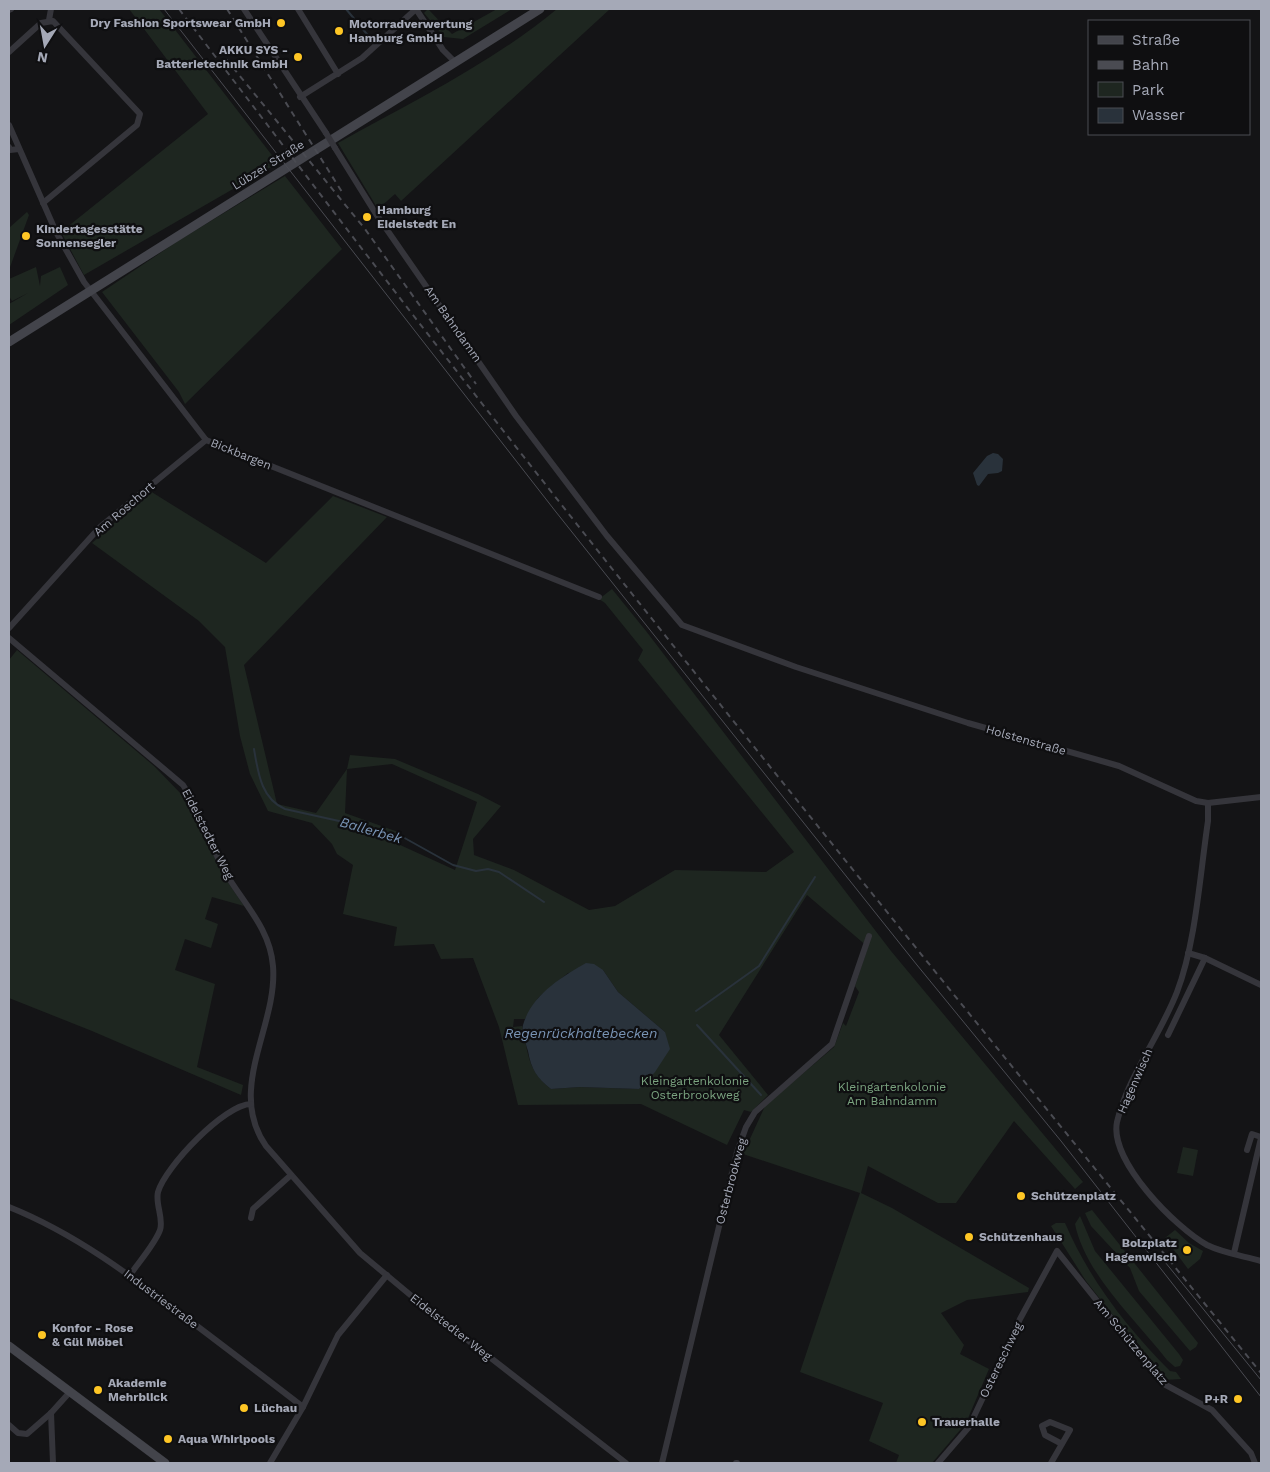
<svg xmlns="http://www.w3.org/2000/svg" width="1270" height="1472" font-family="'Work Sans',sans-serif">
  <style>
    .green { fill: #1e2620; fill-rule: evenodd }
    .water { fill: #29323b }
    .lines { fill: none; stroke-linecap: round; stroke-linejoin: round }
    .stream { stroke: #29323b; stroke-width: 2 }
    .street { stroke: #35353b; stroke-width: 6 }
    .secondary { stroke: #43444b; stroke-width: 9 }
    .tram { stroke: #4a4b52; stroke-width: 1 }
    .rail { stroke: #4a4b52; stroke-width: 2; stroke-dasharray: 6 5; stroke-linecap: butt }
    .street-bridge { stroke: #35353b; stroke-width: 6 }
    .poi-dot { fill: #fec625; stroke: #0f0f11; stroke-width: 2 }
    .labels { text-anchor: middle; stroke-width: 4.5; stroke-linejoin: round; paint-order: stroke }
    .poi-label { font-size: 12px; font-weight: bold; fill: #a5a9b7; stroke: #0f0f11; text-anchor: start }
    .street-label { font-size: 12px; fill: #a5a9b7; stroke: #0f0f11 }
    .park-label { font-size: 12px; fill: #7ba480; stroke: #0f0f11 }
    .water-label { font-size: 14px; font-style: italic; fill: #7994b5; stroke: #0f0f11 }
  </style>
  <rect width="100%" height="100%" fill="#141416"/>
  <!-- green -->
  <g class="green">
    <polygon points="129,9 159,9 278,163 84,275 61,232 208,114"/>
    <polygon points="428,9 452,34 497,9 512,9 463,39 444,37 424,13"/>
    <path d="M 557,9 L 610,9 L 401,201 L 395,194 L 378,209 L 338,143 C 412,102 492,63 557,9 Z"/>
    <polygon points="285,176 342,249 185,404 179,392 102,292 178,241"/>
    <polygon points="27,212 29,215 9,270 9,228"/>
    <polygon points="36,267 40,286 41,276 60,267 68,285 9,325 9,304 28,293 12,301 9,296 9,279"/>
    <path d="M 150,491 L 266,563 L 333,496 L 387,517 L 244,665 L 277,804 L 316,813 L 347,769 L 350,755 L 395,759 L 478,794 L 501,806 L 473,839 L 474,855 L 514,870 L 589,910 L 615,906 L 675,870 L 766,872 L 794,852 L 638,660 L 643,650 L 605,603 L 599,599 L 612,589 L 646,631 L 891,951 L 1083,1182 L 1075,1189 L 1014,1121 L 956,1203 L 938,1203 L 868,1166 L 861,1193 L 892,1208 L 1029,1288 L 1028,1292 L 967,1300 L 941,1313 L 964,1345 L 960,1354 L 989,1369 L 966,1423 L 932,1463 L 896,1463 L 899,1455 L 869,1441 L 883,1403 L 800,1372 L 860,1193 L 743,1154 L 765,1106 L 834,1047 L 843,1023 L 846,1026 L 859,992 L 855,986 L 868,947 L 807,895 L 719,1035 L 768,1095 L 751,1112 L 744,1110 L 727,1145 L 641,1104 L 518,1105 L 499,1027 L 473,958 L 441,959 L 434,944 L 394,946 L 397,927 L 343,914 L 353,865 L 337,854 L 332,844 L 312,823 L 268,811 L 250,774 L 240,736 L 225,647 L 199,621 L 92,543 ZM 392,764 L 477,802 L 455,870 L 398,844 L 401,833 L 345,813 L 347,769 ZM 603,970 L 618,992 L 665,1032 L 639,1089 L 580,1087 L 551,1089 C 527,1070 529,1055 522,1026 L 513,1027 L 514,1019 L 525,1019 L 538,998 L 568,973 Z"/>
    <polygon points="17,650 154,766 185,798 227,881 244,906 212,897 205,919 218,924 211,948 185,939 175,970 215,984 197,1067 243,1085 241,1095 92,1031 9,998 9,660"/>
    <polygon points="1183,1147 1198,1150 1193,1176 1177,1173"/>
    <polygon points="1092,1210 1198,1343 1196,1347 1190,1351 1139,1291 1130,1268 1091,1226 1085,1213"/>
    <path d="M 1080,1216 L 1095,1251 L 1179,1354 L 1183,1360 L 1180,1366 L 1175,1367 L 1167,1360 C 1136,1320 1085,1274 1075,1224 Z"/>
    <path d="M 1056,1223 L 1065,1223 C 1089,1279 1127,1328 1170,1371 L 1176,1372 L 1181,1379 L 1164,1380 L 1086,1281 L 1051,1226 Z"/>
    <polygon points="1175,1230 1189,1243 1203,1251 1200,1259 1188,1269 1165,1238"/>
  </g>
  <!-- water -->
  <g class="water">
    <polygon points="993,453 998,454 1003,459 1002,471 998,473 988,474 979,486 977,485 973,473 987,456"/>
    <path d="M 586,963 L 594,964 L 603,970 L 618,992 L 665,1032 L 670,1049 L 655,1072 L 639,1089 L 580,1087 L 551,1089 C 537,1078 531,1069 528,1051 C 526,1044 521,1031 523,1025 C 531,996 561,977 586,963 Z"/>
  </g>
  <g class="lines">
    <!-- stream -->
    <g class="stream">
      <polyline points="346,9 371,39"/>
      <path d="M 254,749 C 258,772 261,799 285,809 L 375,829 L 401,836 L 453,865 L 476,871 L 488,869 L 499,872 L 544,902"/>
      <polyline points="696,1011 759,966 815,877"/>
      <polyline points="697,1025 761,1095"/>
    </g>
    <!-- street -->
    <g class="street">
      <polyline points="244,9 326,133"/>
      <polyline points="298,9 338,74"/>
      <polyline points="9,10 11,9"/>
      <polyline points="49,20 51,9"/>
      <polyline points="9,52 41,23 53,21 140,114 137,125 43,203"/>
      <polyline points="300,97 362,58 416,9 443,50 456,63"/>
      <polyline points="9,125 56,232 84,282 206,440 599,597"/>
      <polyline points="9,147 10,150 19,149"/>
      <polyline points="335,148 376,214 516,416 607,536 682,625 796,667 968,723 1119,766 1196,801 1208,803 1261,797"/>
      <polyline points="9,628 100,527 206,440"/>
      <path d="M 9,638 L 183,785 L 190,796 C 202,821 212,848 225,872 C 243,903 270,928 273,966 C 278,1026 226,1089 266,1146 L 360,1253 L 420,1303 L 626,1463"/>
      <path d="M 1208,803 L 1208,821 C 1200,874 1196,942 1177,992 C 1160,1036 1128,1076 1117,1122 C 1109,1161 1176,1228 1207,1245 C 1223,1253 1244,1256 1261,1261"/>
      <polyline points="1188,953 1205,958 1261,985"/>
      <polyline points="1168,1035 1205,958"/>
      <polyline points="1247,1150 1252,1134 1261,1137"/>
      <path d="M 9,1207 C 74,1233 130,1275 185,1317 C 225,1347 264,1377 303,1407"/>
      <polyline points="251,1218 253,1209 291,1175"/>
      <polyline points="1234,1253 1261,1138"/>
      <path d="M 130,1275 C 138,1263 155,1244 160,1230 C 164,1219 155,1204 158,1192 C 165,1167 225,1104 251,1104"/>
      <polyline points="51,1413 53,1463"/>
      <polyline points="9,1425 18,1433 27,1434 51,1413 69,1393"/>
      <polyline points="270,1463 303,1407 338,1335 387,1275"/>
      <polyline points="662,1463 737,1152 746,1127 755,1112 832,1044 869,936"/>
      <polyline points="736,1463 737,1463"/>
      <polyline points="938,1463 969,1427 1020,1319 1057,1251 1164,1384 1212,1410 1251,1453 1255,1463"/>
      <polyline points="1051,1463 1070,1430 1050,1422 1042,1426 1045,1435 1062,1444"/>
    </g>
    <!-- secondary -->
    <g class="secondary">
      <polyline points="9,342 540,9"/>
      <polyline points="9,1346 165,1463"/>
    </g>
    <!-- tram -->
    <g class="tram">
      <polyline points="164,9 556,512 917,965 1061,1141 1261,1397"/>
      <polyline points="1165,1262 1261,1380"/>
    </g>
    <!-- rail -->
    <g class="rail">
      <path d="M 179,9 C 257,111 334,213 413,315 C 690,672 976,1022 1261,1373"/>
      <polyline points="227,9 342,192"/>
      <polyline points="226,59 365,229 476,384"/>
    </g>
    <!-- street-bridge -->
    <polyline class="street-bridge" points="326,133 335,148"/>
  </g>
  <!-- markers -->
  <g class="poi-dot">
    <circle cx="281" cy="23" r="5"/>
    <circle cx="339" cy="31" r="5"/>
    <circle cx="298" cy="57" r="5"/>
    <circle cx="367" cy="217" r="5"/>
    <circle cx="26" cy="236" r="5"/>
    <circle cx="1021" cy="1196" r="5"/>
    <circle cx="969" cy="1237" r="5"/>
    <circle cx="1187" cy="1250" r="5"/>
    <circle cx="42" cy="1335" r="5"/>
    <circle cx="98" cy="1390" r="5"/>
    <circle cx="1238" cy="1399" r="5"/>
    <circle cx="244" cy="1408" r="5"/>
    <circle cx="922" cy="1422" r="5"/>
    <circle cx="168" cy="1439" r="5"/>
  </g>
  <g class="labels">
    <!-- poi labels -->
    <g class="poi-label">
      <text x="271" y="27" text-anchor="end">Dry Fashion Sportswear GmbH</text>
      <text x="349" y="28">Motorradverwertung<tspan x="349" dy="14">Hamburg GmbH</tspan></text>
      <text x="288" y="54" text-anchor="end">AKKU SYS -<tspan x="288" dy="14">Batterietechnik GmbH</tspan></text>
      <text x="377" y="214">Hamburg<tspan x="377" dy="14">Eidelstedt En</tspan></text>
      <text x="36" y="233">Kindertagesstätte<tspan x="36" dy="14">Sonnensegler</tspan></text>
      <text x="1031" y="1200">Schützenplatz</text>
      <text x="979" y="1241">Schützenhaus</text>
      <text x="1177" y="1247" text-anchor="end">Bolzplatz<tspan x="1177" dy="14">Hagenwisch</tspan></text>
      <text x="52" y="1332">Konfor - Rose<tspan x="52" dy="14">&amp; Gül Möbel</tspan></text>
      <text x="108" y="1387">Akademie<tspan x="108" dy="14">Mehrblick</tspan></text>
      <text x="1228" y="1403" text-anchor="end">P+R</text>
      <text x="254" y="1412">Lüchau</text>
      <text x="932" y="1426">Trauerhalle</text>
      <text x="178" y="1443">Aqua Whirlpools</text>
    </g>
    <!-- street labels -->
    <g class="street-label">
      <text transform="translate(268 165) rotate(-32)" y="4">Lübzer Straße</text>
      <text transform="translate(453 324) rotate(55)" y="4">Am Bahndamm</text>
      <text transform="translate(241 454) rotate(22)" y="4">Bickbargen</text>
      <text transform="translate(124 509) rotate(-41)" y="4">Am Roschort</text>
      <text transform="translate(1026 740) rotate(16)" y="4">Holstenstraße</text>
      <text transform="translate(208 834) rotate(63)" y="4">Eidelstedter Weg</text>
      <text transform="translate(1135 1081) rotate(-66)" y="4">Hagenwisch</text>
      <text transform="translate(731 1181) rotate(-75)" y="4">Osterbrookweg</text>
      <text transform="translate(161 1299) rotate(37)" y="4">Industriestraße</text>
      <text transform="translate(451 1327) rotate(38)" y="4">Eidelstedter Weg</text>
      <text transform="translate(1131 1342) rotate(50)" y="4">Am Schützenplatz</text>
      <text transform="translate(1001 1360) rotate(-64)" y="4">Ostereschweg</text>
    </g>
    <!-- park labels -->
    <g class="park-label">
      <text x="695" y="1085">Kleingartenkolonie<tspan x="695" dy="14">Osterbrookweg</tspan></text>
      <text x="892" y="1091">Kleingartenkolonie<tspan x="892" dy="14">Am Bahndamm</tspan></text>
    </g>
    <!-- water labels -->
    <g class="water-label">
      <text transform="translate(371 830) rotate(16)" y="5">Ballerbek</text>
      <text x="581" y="1038">Regenrückhaltebecken</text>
    </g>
  </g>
  <!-- border -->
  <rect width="1270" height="1472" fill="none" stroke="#a5a9b7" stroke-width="20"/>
  <!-- legend -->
  <rect x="1088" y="20" width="162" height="115" fill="#0f0f11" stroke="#4b4d53"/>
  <rect x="1098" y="36" width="25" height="8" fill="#43444b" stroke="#4b4d53"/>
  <text x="1132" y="45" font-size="15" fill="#a5a9b7">Straße</text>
  <rect x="1098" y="61" width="25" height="8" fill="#4a4b52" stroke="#4b4d53"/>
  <text x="1132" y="70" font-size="15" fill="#a5a9b7">Bahn</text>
  <rect x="1098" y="82" width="25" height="15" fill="#1e2620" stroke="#4b4d53"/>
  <text x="1132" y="95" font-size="15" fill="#a5a9b7">Park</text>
  <rect x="1098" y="108" width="25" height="15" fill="#29323b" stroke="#4b4d53"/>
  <text x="1132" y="120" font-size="15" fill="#a5a9b7">Wasser</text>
  <!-- north arrow -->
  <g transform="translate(45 45) rotate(191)" stroke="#0f0f11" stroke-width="4" paint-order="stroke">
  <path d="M0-4L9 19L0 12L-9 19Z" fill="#a5a9b7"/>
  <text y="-8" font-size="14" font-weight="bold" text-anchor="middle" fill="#a5a9b7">N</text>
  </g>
</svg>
